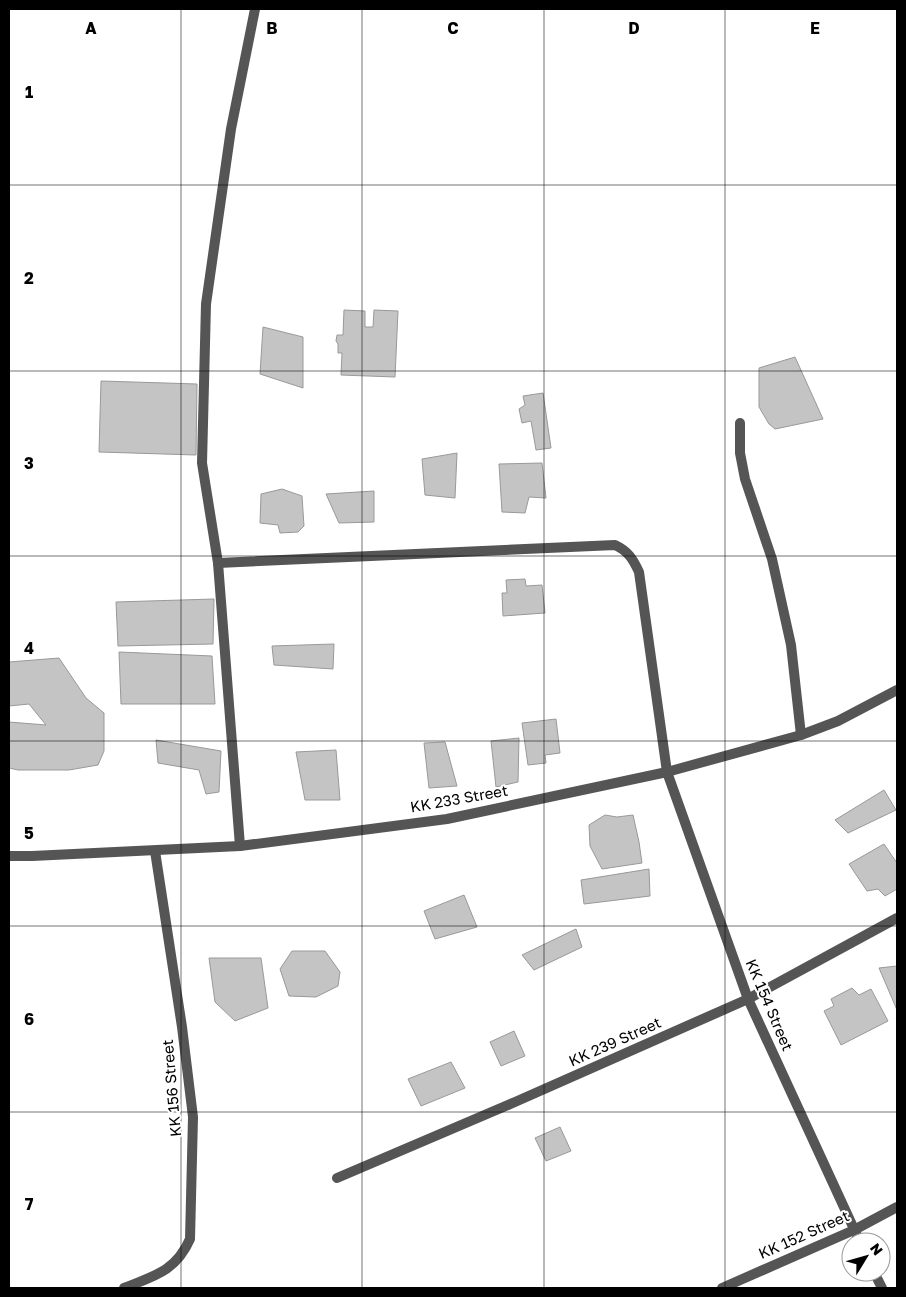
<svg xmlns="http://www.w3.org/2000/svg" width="906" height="1297" font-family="'Golos Text',sans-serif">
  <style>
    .building { fill: #c4c4c4; stroke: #999 }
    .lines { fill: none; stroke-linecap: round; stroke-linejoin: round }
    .minor { stroke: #555; stroke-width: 10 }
    .grid { fill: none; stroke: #000; stroke-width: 1; stroke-opacity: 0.55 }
    .labels { text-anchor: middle; stroke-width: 4; stroke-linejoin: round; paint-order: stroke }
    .street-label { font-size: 15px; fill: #000; stroke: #fff }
    .grid-label { font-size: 16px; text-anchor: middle; font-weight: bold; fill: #000; stroke: #fff; stroke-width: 4; stroke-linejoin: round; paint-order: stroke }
  </style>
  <rect width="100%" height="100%" fill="#fff"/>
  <!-- building -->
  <g class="building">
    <polygon points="344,310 365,311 365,327 373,327 374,310 398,311 395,377 341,375 342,353 338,353 338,344 336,341 337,335 343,335"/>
    <polygon points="263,327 303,337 303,388 260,374"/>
    <polygon points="795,357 823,419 775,429 769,424 759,407 759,368"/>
    <polygon points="101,381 197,384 196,455 99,452"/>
    <polygon points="543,393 551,448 536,450 531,421 522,423 519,409 525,405 523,396"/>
    <polygon points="457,453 455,498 425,495 422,459"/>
    <polygon points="542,463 546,498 529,497 525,513 502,512 499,464"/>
    <polygon points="282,489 302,496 304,526 298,532 280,533 278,525 260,523 261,494"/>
    <polygon points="374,491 374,522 339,523 326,494"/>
    <polygon points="525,579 526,586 542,585 545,613 503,616 502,593 507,593 506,580"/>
    <polygon points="214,599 213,644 118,646 116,602"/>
    <polygon points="334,644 333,669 274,665 272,646"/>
    <polygon points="119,652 212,656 215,704 121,704"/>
    <polygon points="59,658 86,698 104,713 104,751 98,765 69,770 18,770 9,768 9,722 46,725 29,704 9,706 9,662"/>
    <polygon points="556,719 560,753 545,755 546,763 528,765 522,723"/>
    <polygon points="519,738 518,782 496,787 491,741"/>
    <polygon points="156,740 221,751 219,792 206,794 199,770 158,763"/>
    <polygon points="445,742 457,786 429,788 424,743"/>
    <polygon points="336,750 340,800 305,800 296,752"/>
    <polygon points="884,790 896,810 848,833 835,820"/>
    <polygon points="605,815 617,817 633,815 639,842 642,863 602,869 590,846 589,825"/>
    <polygon points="884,844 897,863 897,889 885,896 878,889 867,891 849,864"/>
    <polygon points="649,869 650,896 584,904 581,880"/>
    <polygon points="464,895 477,927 435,939 424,911"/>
    <polygon points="576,929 582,947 534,970 522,955"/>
    <polygon points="292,951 325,951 340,972 338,986 316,997 289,996 280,969"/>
    <polygon points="209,958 261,958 268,1008 235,1021 215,1002"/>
    <polygon points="897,966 897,1010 879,968"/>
    <polygon points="852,988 859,995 871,989 888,1021 841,1045 824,1011 834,1006 831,999"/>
    <polygon points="514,1031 525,1056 501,1066 490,1042"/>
    <polygon points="451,1062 465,1088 421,1106 408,1079"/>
    <polygon points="560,1127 571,1151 546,1161 535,1138"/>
  </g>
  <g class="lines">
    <!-- minor -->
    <g class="minor">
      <polyline points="740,423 740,453 745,479 772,559 791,645 801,735"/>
      <path d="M 218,563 L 615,545 C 628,551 633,559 639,572 L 667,772 L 748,999 L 860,1242"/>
      <polyline points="240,846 218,563 202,463 206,304 231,129 255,9"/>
      <polyline points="9,856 32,856 240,846 447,819 667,772 801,735 838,721 897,690"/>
      <polyline points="337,1178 515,1102 748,999 897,918"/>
      <polyline points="874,1272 882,1288"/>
      <path d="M 124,1288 C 154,1276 176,1271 190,1239 L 193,1117 L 182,1027 L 155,851"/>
      <polyline points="722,1288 854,1230 897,1207"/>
    </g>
  </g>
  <!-- grid -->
  <path class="grid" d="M 181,9 L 181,1288M 362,9 L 362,1288M 544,9 L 544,1288M 725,9 L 725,1288M 9,185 L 897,185M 9,371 L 897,371M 9,556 L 897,556M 9,741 L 897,741M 9,926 L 897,926M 9,1112 L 897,1112"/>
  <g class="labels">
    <!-- street labels -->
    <g class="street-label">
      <text transform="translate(459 799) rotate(-10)" y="5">KK 233 Street</text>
      <text transform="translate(769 1005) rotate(67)" y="5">KK 154 Street</text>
      <text transform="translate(615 1042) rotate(-24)" y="5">KK 239 Street</text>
      <text transform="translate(172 1088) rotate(-95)" y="5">KK 156 Street</text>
      <text transform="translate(804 1235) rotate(-24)" y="5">KK 152 Street</text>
    </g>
  </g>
  <g class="grid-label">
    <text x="91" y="34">A</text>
    <text x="272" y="34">B</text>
    <text x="453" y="34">C</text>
    <text x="634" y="34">D</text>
    <text x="815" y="34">E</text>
    <text x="29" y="98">1</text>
    <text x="29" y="284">2</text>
    <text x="29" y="469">3</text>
    <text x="29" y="654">4</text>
    <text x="29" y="839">5</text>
    <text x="29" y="1025">6</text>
    <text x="29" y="1210">7</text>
  </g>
  <!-- border -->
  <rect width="906" height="1297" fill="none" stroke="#000000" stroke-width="20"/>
  <!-- north arrow -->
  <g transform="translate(866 1257) rotate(53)"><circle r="24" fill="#ffffff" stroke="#999999"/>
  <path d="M0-4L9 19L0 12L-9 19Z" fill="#000000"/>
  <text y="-8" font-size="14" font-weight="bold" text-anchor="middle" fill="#000000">N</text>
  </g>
</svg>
